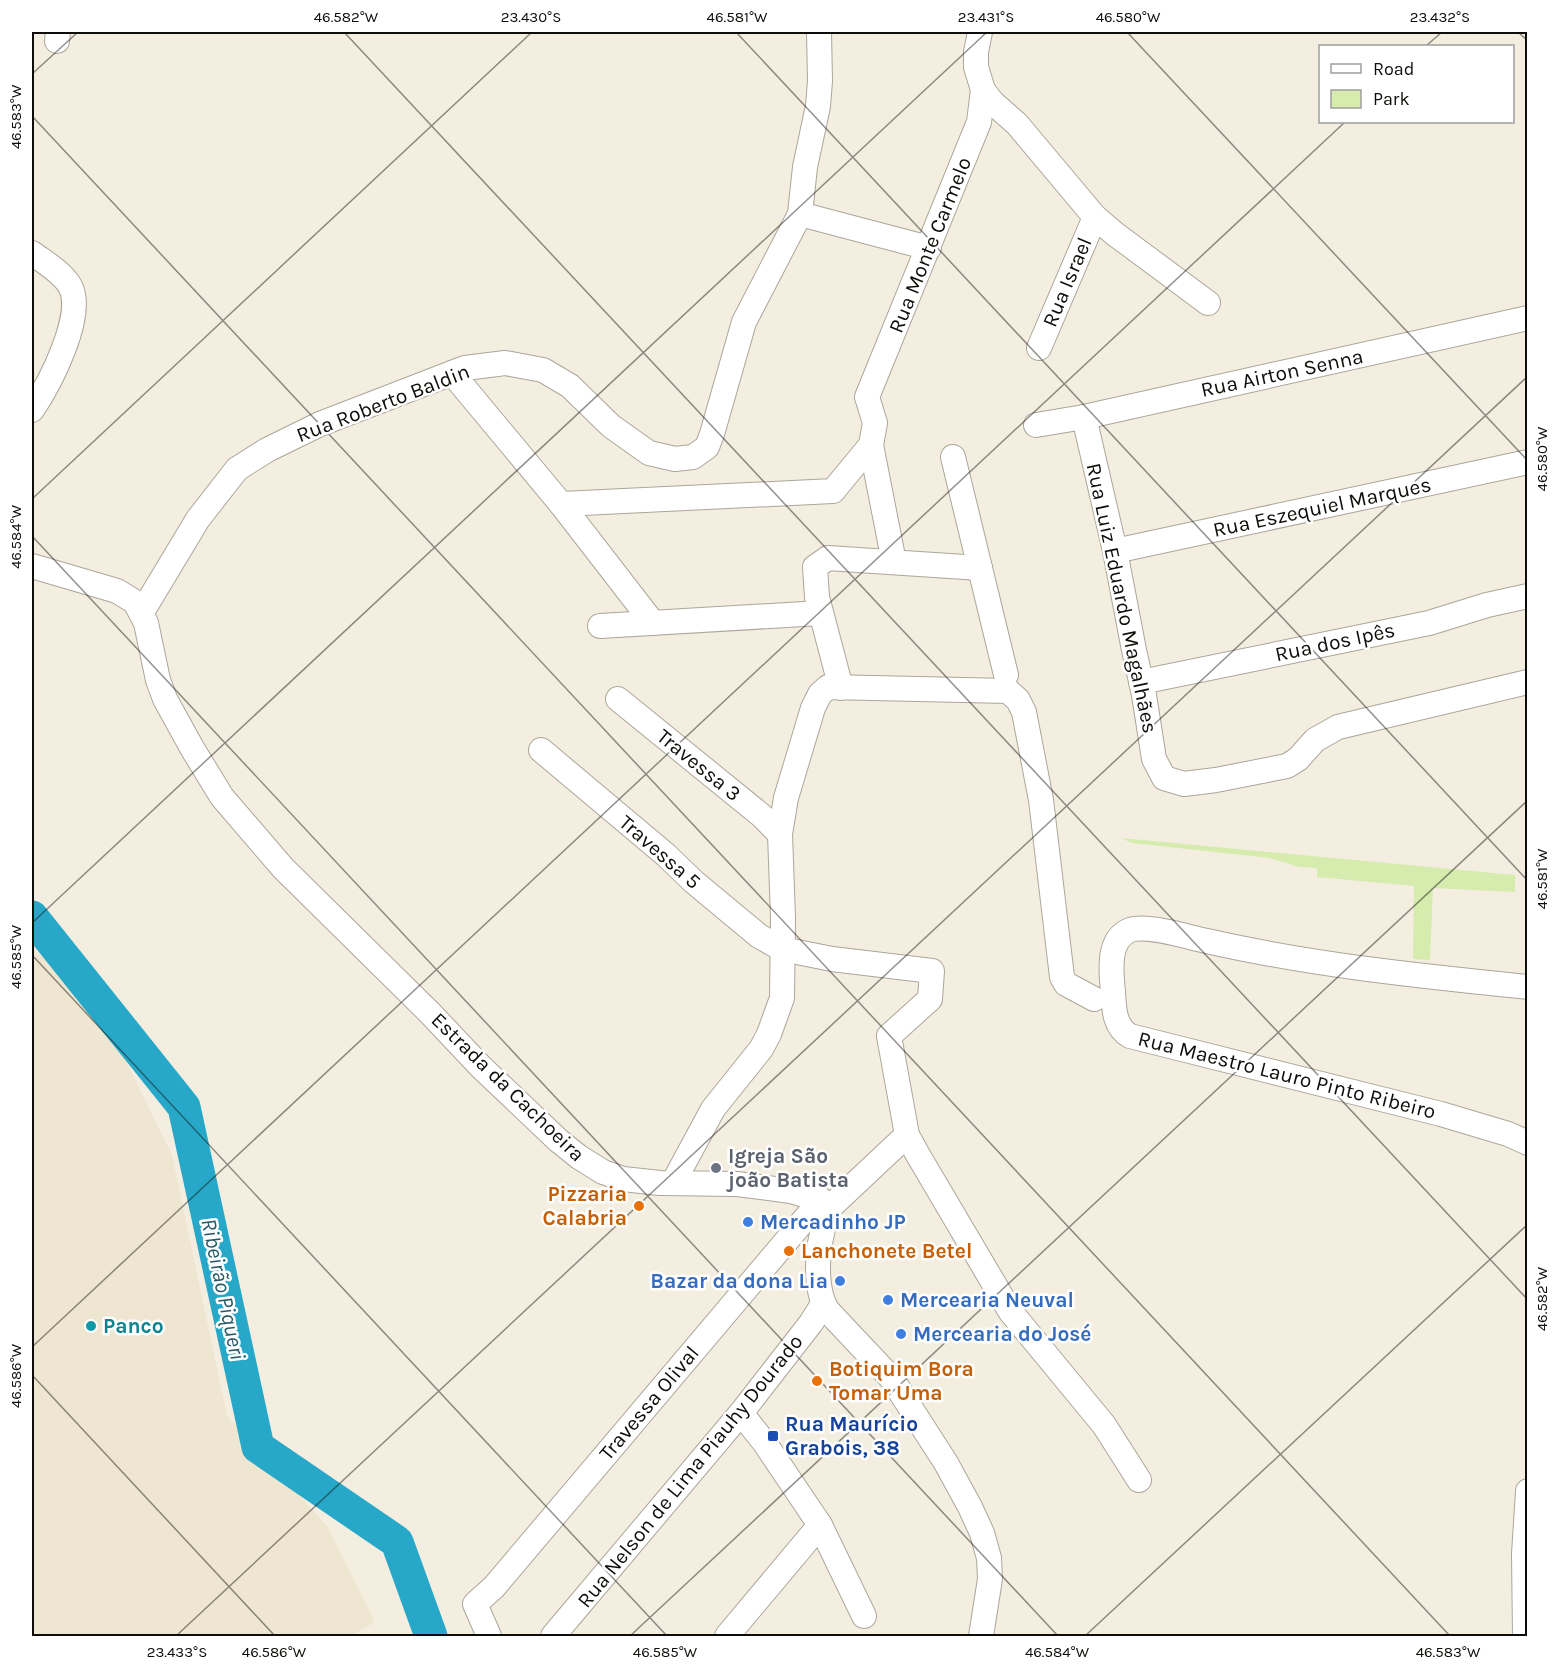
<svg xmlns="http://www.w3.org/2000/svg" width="1559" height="1668" font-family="Karla,sans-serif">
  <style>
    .built { fill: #efe6d1 }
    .green { fill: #d5ecae }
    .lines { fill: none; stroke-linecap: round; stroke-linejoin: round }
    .river { stroke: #28a8c8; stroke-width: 33 }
    .minor-casing { stroke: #aca69a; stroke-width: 26 }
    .minor { stroke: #fff; stroke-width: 24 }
    .ticks { fill: none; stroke: #0f0d09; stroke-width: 1.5; stroke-opacity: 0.45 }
    .worship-dot { fill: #6b7280; stroke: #fff; stroke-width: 2 }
    .food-dot { fill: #e8710a; stroke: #fff; stroke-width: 2 }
    .shop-dot { fill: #3f7fe0; stroke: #fff; stroke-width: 2 }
    .culture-dot { fill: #0f9aa8; stroke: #fff; stroke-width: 2 }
    .transit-dot { fill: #1a4fb4; stroke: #fff; stroke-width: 2 }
    .labels { text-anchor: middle; stroke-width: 5; stroke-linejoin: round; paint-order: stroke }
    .street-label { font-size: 21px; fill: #0f0d09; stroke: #fff }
    .worship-label { font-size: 21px; font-weight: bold; fill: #5b616d; stroke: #fff; text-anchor: start }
    .food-label { font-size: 21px; font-weight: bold; fill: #c56008; stroke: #fff; text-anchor: start }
    .shop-label { font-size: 21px; font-weight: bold; fill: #366cbe; stroke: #fff; text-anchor: start }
    .culture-label { font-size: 21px; font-weight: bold; fill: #0d838f; stroke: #fff; text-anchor: start }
    .transit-label { font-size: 21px; font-weight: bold; fill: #164399; stroke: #fff; text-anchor: start }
    .water-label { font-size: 22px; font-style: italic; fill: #285967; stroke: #fff }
    .neatline { fill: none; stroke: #0f0d09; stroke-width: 2 }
    .ticks-label { font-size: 15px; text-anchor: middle; fill: #0f0d09 }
  </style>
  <rect width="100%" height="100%" fill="#f4eee1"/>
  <!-- built -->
  <polygon class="built" points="32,947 104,1016 172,1155 227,1416 328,1527 375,1622 351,1636 32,1636"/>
  <!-- green -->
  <polygon class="green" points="1121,838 1515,875 1515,892 1433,888 1430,960 1413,959 1414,886 1317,877 1317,868 1299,867 1270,858 1132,843"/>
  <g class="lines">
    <!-- river -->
    <polyline class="river" points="32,917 184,1107 258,1447 397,1542 431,1636"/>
    <!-- minor casing -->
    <g class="minor-casing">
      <g id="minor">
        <polyline points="980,32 976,52 976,67 983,90 992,102 1017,124 1095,217 1115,234 1208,303"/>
        <polyline points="57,41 58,32"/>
        <polyline points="800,214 929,248"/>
        <path d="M 32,253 C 44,262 62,272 70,286 C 86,315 49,385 32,410"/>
        <polyline points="1039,348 1095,217"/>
        <polyline points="452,373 561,504 653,623"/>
        <polyline points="1084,417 1115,551 1134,650 1144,695 1154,759 1164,778 1184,784 1216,780 1287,766 1298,759 1315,740 1338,727 1528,682"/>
        <polyline points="1036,425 1084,417 1528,318"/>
        <polyline points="871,445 894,562"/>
        <polyline points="953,457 1006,675"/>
        <polyline points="561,504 833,491 871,445 875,423 867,397 979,122 983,90"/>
        <polyline points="1115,551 1528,462"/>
        <path d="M 32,566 L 117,591 L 135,602 L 146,623 L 158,680 L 165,699 L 192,748 L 222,797 L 283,868 L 430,1013 L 481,1067 L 559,1141 L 579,1157 L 603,1172 L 623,1179 L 660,1183 L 737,1184 L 791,1191 L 821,1200 C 829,1217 821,1232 819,1250 C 817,1270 817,1293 827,1310 L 892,1379 L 946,1463 L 970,1507 L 982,1533 L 989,1558 L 990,1579 L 981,1636"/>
        <polyline points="142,612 198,519 237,469 267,450 320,424 465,368 505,363 543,370 570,386 611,426 649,453 675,459 693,457 707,447 712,434 744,322 800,214 805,167 818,106 820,81 819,32"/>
        <polyline points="600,626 821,613"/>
        <polyline points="1141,682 1429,623 1487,605 1528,596"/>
        <polyline points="841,688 817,597 815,567 828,558 980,568"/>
        <polyline points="618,699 762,816 780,834"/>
        <polyline points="541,750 666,855 694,882 759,936 782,949 832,959 932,971 930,999 889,1036 907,1135 918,1155 1010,1311 1104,1425 1139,1480"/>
        <path d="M 1528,987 C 1420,976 1312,965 1207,941 C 1187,937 1148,924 1130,930 C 1107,939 1111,972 1113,992 C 1114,1008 1114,1027 1130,1036 L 1441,1114 L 1508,1134 L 1528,1143"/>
        <polyline points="673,1183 713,1109 761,1049 769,1034 782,998 783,918 780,834 786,798 813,708 820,694 828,687 1008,691 1018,700 1024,712 1041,800 1062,977 1066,984 1094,999"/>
        <polyline points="826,1211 907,1135"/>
        <polyline points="741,1413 764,1442 820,1525 864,1616"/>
        <polyline points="489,1636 475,1604 494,1587 821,1200"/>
        <polyline points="553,1636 741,1413 811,1323 823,1304"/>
        <polyline points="727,1636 820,1525"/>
        <polyline points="1525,1636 1524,1554 1528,1491"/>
      </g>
    </g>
    <!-- minor -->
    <use href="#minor" class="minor"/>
  </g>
  <!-- ticks -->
  <path class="ticks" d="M 344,32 L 1528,1300M 736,32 L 1528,881M 1127,32 L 1528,461M 1518,32 L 1528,41M 1426,46 L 1442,32M 32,74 L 78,32M 32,116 L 1450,1636M 32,499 L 532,32M 32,536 L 1058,1636M 32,923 L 987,32M 32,955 L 667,1636M 32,1347 L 1345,122M 32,1375 L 275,1636M 176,1636 L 1528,376M 630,1636 L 1528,800M 1085,1636 L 1528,1224"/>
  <!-- markers -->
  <circle class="worship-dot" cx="716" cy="1168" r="6"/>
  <g class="food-dot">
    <circle cx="639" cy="1206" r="6"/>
    <circle cx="789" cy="1251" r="6"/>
    <circle cx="817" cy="1381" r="6"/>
  </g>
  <g class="shop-dot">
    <circle cx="748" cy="1222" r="6"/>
    <circle cx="840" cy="1281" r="6"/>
    <circle cx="888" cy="1300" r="6"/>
    <circle cx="901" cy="1334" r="6"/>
  </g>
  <circle class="culture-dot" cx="91" cy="1326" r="6"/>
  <rect class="transit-dot" x="767" y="1430" width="12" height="12" rx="3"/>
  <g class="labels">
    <!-- street labels -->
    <g class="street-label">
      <text transform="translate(930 245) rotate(-68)" y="7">Rua Monte Carmelo</text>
      <text transform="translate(1067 282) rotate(-67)" y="7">Rua Israel</text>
      <text transform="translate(1282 373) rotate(-12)" y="7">Rua Airton Senna</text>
      <text transform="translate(383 403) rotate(-21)" y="7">Rua Roberto Baldin</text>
      <text transform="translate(1322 507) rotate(-12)" y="7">Rua Eszequiel Marques</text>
      <text transform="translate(1122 598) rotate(78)" y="7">Rua Luiz Eduardo Magalhães</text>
      <text transform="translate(1335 642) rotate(-12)" y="7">Rua dos Ipês</text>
      <text transform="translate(699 765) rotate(39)" y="7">Travessa 3</text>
      <text transform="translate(660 852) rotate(41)" y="7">Travessa 5</text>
      <text transform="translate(1287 1075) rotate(14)" y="7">Rua Maestro Lauro Pinto Ribeiro</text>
      <text transform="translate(508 1087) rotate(44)" y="7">Estrada da Cachoeira</text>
      <text transform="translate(649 1403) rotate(-50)" y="7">Travessa Olival</text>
      <text transform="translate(690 1471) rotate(-51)" y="7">Rua Nelson de Lima Piauhy Dourado</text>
    </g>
    <!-- worship labels -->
    <g class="worship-label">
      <text x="728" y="1163">Igreja São<tspan x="728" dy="24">joão Batista</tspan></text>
    </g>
    <!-- food labels -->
    <g class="food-label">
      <text x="627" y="1201" text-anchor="end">Pizzaria<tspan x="627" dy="24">Calabria</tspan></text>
      <text x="801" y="1258">Lanchonete Betel</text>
      <text x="829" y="1376">Botiquim Bora<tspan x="829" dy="24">Tomar Uma</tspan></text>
    </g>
    <!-- shop labels -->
    <g class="shop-label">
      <text x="760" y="1229">Mercadinho JP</text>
      <text x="828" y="1288" text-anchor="end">Bazar da dona Lia</text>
      <text x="900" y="1307">Mercearia Neuval</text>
      <text x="913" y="1341">Mercearia do José</text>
    </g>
    <!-- culture labels -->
    <g class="culture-label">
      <text x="103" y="1333">Panco</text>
    </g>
    <!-- transit labels -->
    <g class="transit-label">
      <text x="785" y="1431">Rua Maurício<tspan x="785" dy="24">Grabois, 38</tspan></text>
    </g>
    <!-- water labels -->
    <g class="water-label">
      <text transform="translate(224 1289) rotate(78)" y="8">Ribeirão Piqueri</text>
    </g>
  </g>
  <!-- border -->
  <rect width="1559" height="1668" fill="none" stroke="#ffffff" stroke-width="66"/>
  <!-- legend -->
  <rect x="1319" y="45" width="195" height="78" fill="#ffffff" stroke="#9f9e9d" stroke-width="1.5"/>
  <rect x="1331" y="64" width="30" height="9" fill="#ffffff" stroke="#9f9e9d" stroke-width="1.5"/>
  <text x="1373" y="75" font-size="18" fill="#0f0d09">Road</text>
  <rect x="1331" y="90" width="30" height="18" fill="#d5ecae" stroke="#9f9e9d" stroke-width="1.5"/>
  <text x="1373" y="105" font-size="18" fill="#0f0d09">Park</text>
  <rect x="33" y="33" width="1493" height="1602" class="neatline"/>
  <g class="ticks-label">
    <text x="346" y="22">46.582°W</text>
    <text x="531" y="22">23.430°S</text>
    <text x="737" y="22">46.581°W</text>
    <text x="986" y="22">23.431°S</text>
    <text x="1128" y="22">46.580°W</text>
    <text x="1440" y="22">23.432°S</text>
    <text transform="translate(16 117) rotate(-90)" y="5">46.583°W</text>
    <text transform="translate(1542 459) rotate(-90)" y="5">46.580°W</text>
    <text transform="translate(16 537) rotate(-90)" y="5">46.584°W</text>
    <text transform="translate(1542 879) rotate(-90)" y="5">46.581°W</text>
    <text transform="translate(16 957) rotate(-90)" y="5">46.585°W</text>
    <text transform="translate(1542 1299) rotate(-90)" y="5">46.582°W</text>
    <text transform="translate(16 1376) rotate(-90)" y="5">46.586°W</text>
    <text x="177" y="1657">23.433°S</text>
    <text x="274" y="1657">46.586°W</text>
    <text x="665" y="1657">46.585°W</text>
    <text x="1057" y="1657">46.584°W</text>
    <text x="1448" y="1657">46.583°W</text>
  </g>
</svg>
